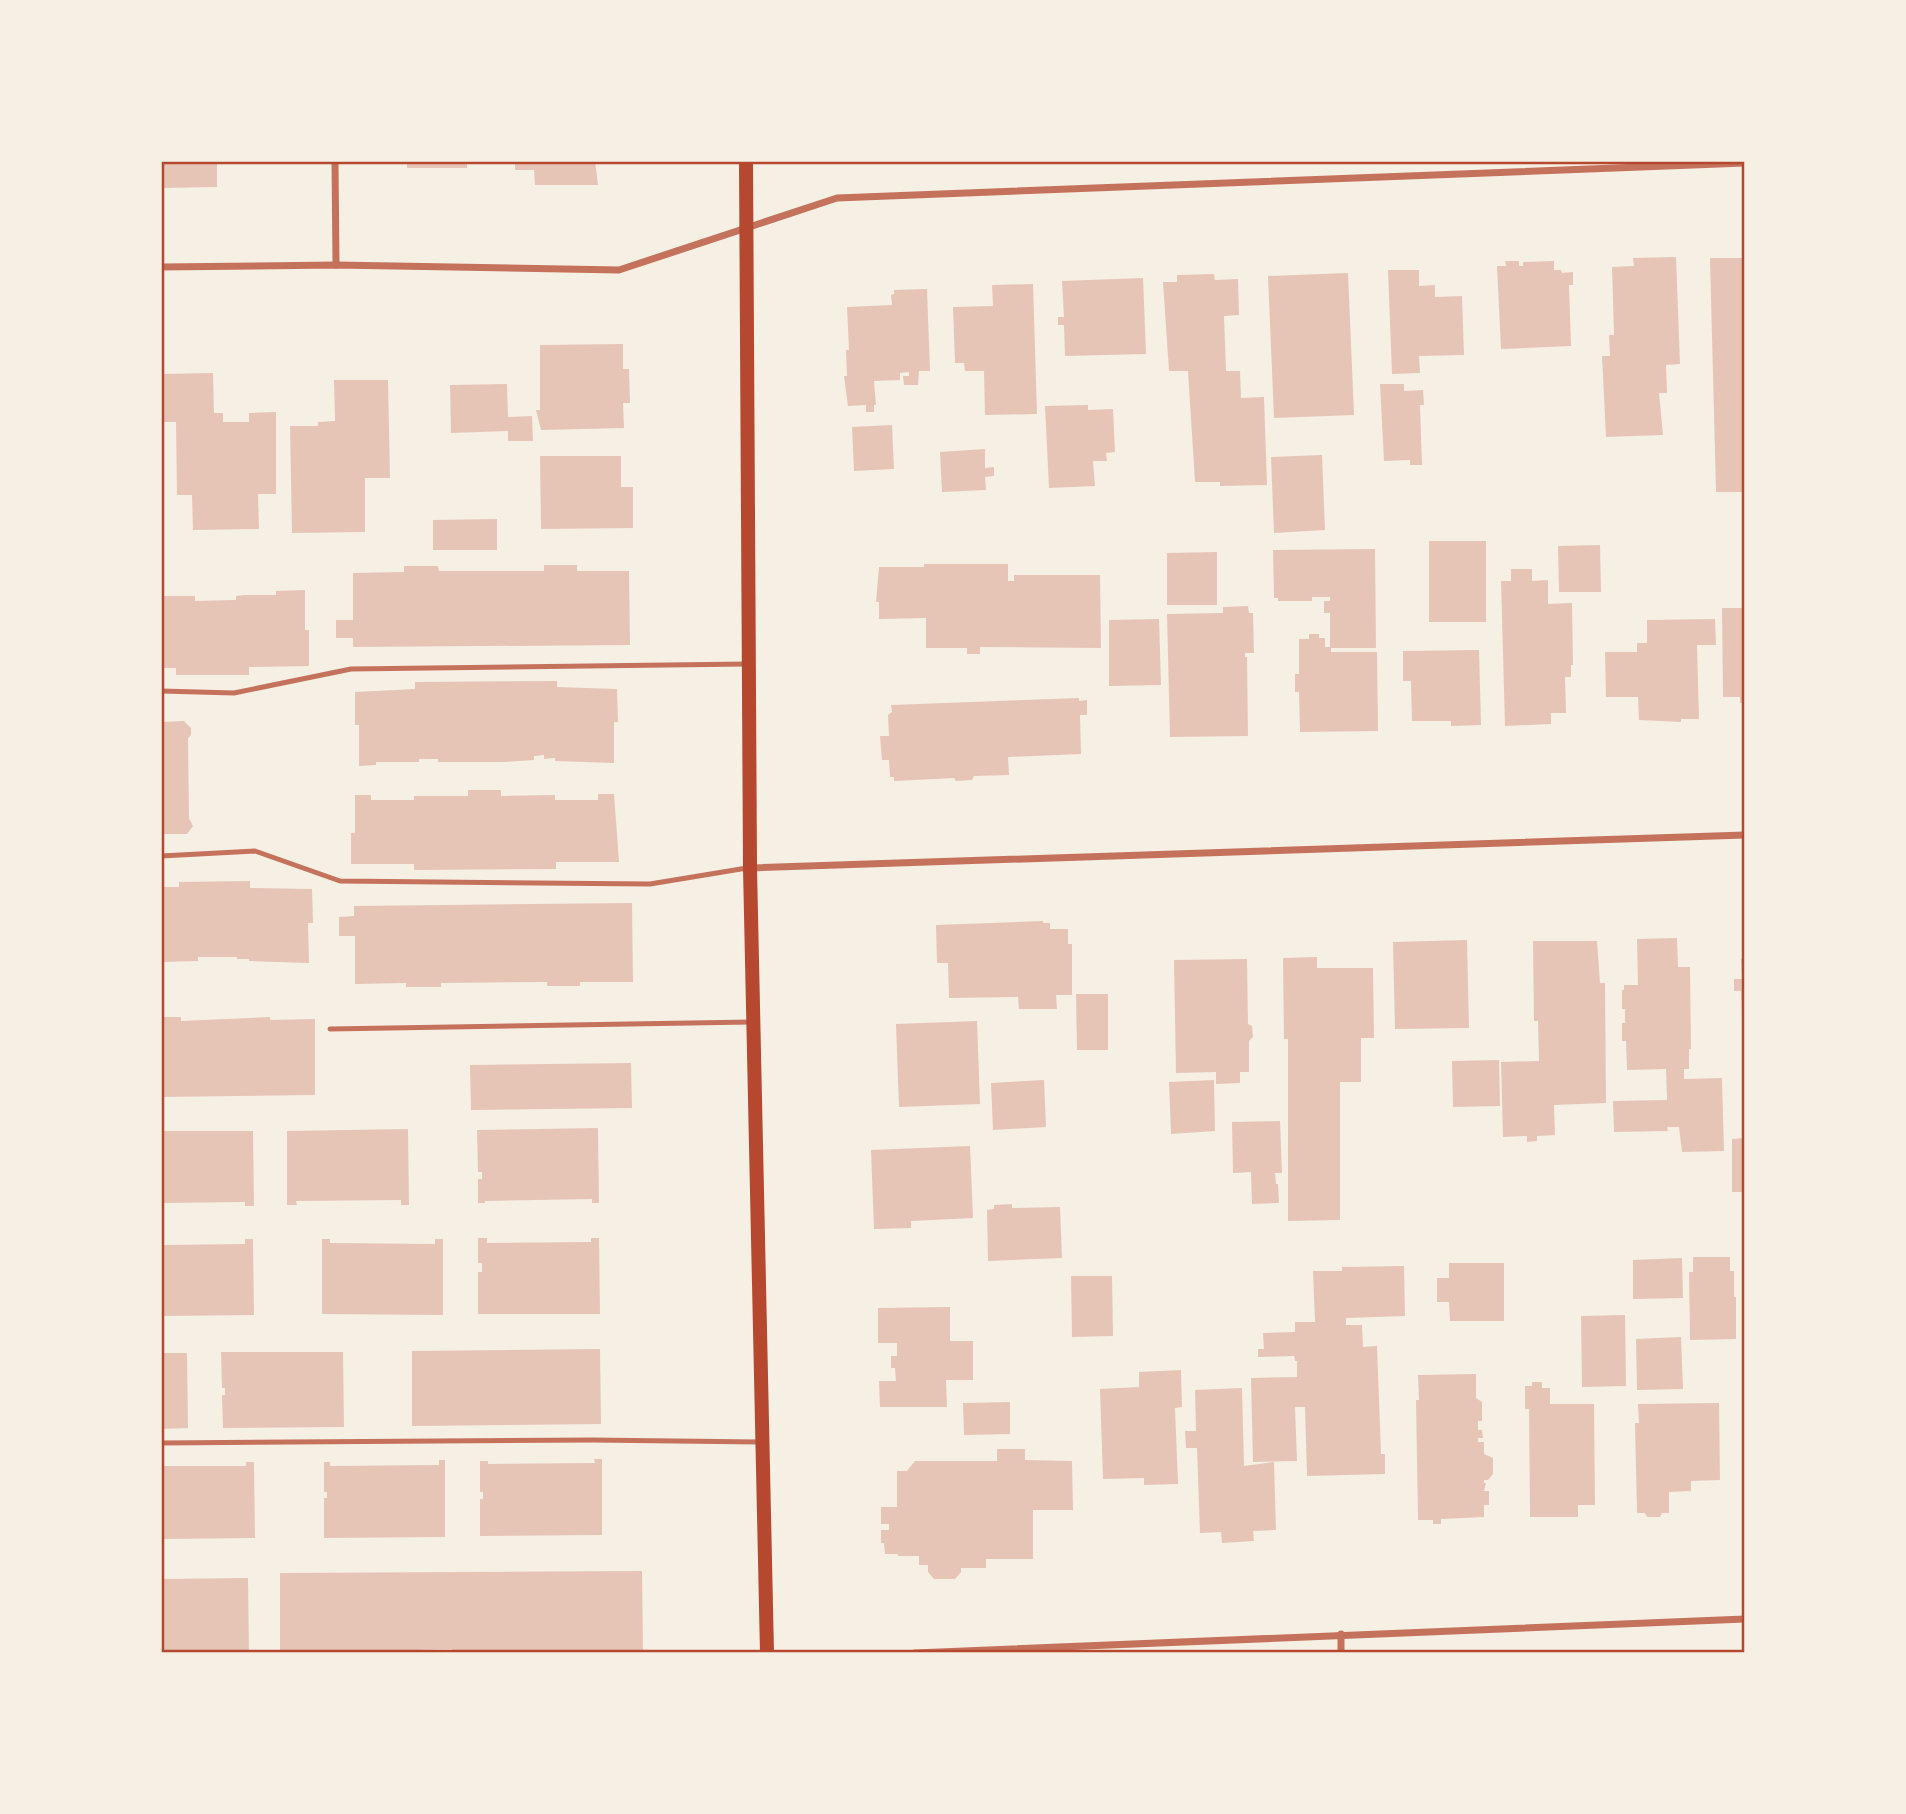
<svg xmlns="http://www.w3.org/2000/svg" width="1906" height="1814" font-family="'DejaVu Sans',sans-serif">
  <style>
    .building { fill: #e6c5b7 }
    .lines { fill: none; stroke-linecap: round; stroke-linejoin: round }
    .service { stroke: #c5725c; stroke-width: 5 }
    .minor { stroke: #c5725c; stroke-width: 7 }
    .secondary { stroke: #b5482f; stroke-width: 14 }
    .neatline { fill: none; stroke: #b5482f; stroke-width: 2.5 }
  </style>
  <rect width="100%" height="100%" fill="#f6efe4"/>
  <!-- building -->
  <g class="building">
    <polygon points="161,161 217,161 217,187 161,188"/>
    <rect x="407" y="161" width="60" height="7"/>
    <polygon points="515,161 595,161 598,185 535,185 534,170 515,170"/>
    <polygon points="1676,257 1680,364 1666,365 1667,393 1659,393 1663,435 1606,437 1602,356 1610,356 1609,335 1614,335 1612,267 1634,266 1633,258"/>
    <polygon points="1710,258 1745,258 1745,492 1716,492"/>
    <polygon points="1505,261 1519,261 1519,266 1523,266 1523,262 1554,261 1554,270 1561,270 1562,273 1573,272 1573,285 1569,285 1571,346 1501,349 1497,266 1506,266"/>
    <polygon points="1388,270 1419,270 1419,286 1435,285 1435,297 1462,296 1464,355 1419,356 1420,373 1392,374"/>
    <polygon points="1348,273 1354,415 1274,418 1268,276"/>
    <polygon points="1214,274 1215,280 1238,279 1239,315 1224,316 1226,371 1240,371 1241,398 1264,397 1267,485 1220,486 1220,482 1195,482 1188,371 1169,371 1163,282 1177,282 1177,275"/>
    <polygon points="1143,278 1146,354 1065,356 1064,325 1058,325 1058,317 1064,317 1062,281"/>
    <polygon points="1033,284 1037,414 985,415 984,371 965,371 964,363 955,363 953,307 993,306 992,285"/>
    <polygon points="927,289 930,371 919,371 918,385 904,385 903,376 909,376 909,372 900,373 900,380 874,381 876,405 874,405 874,412 866,412 866,405 848,406 844,376 847,376 846,350 849,350 847,307 892,305 891,295 894,294 894,290"/>
    <polygon points="623,344 623,369 629,369 630,403 623,403 624,428 541,430 536,410 540,410 540,345"/>
    <polygon points="213,373 214,413 223,413 223,422 249,422 249,413 276,412 276,494 258,494 259,529 193,530 192,495 177,495 176,422 163,422 162,374"/>
    <polygon points="334,380 388,380 390,478 365,478 365,532 292,533 290,426 318,426 318,422 335,421"/>
    <polygon points="507,384 508,417 532,416 533,441 508,441 508,431 451,433 450,385"/>
    <polygon points="1380,384 1404,384 1404,391 1423,390 1424,405 1420,405 1422,465 1410,465 1410,460 1384,461"/>
    <polygon points="1088,405 1088,410 1113,409 1115,452 1106,453 1107,461 1093,461 1095,486 1049,488 1045,406"/>
    <polygon points="892,425 894,469 854,471 852,427"/>
    <polygon points="985,449 985,468 994,467 994,476 985,477 986,490 942,492 940,452"/>
    <polygon points="1322,455 1325,530 1274,533 1271,457"/>
    <polygon points="540,456 621,456 621,487 633,487 633,528 541,529"/>
    <polygon points="497,519 497,550 433,550 433,520"/>
    <rect x="1429" y="541" width="57" height="81"/>
    <polygon points="1600,545 1601,592 1559,592 1558,546"/>
    <polygon points="1375,549 1376,648 1331,648 1331,652 1377,652 1378,731 1300,732 1299,692 1295,692 1295,674 1299,674 1299,639 1309,639 1309,634 1319,634 1319,638 1325,638 1325,647 1330,647 1330,613 1324,613 1324,601 1330,601 1330,597 1312,597 1312,601 1278,601 1278,598 1274,598 1273,550"/>
    <polygon points="1217,552 1217,605 1167,605 1167,553"/>
    <polygon points="924,564 1008,564 1008,581 1014,581 1014,575 1100,575 1101,648 980,647 980,654 967,654 967,648 926,648 926,618 879,619 879,602 876,602 879,567 924,567"/>
    <polygon points="544,565 577,565 577,571 629,571 630,645 353,647 353,638 336,638 336,620 353,620 353,573 404,572 404,566 438,566 439,571 544,571"/>
    <polygon points="1511,569 1532,569 1532,581 1548,580 1548,604 1572,603 1573,665 1571,665 1571,677 1565,677 1566,713 1551,713 1551,724 1505,726 1501,581 1511,581"/>
    <polygon points="305,590 305,630 309,630 309,666 249,667 249,675 176,675 176,668 161,668 161,596 195,596 195,601 236,600 236,596 245,595 276,595 276,591"/>
    <polygon points="1248,606 1249,613 1253,613 1254,653 1245,653 1245,657 1247,657 1248,736 1170,737 1167,614 1223,613 1223,607"/>
    <polygon points="1722,608 1745,608 1745,703 1740,703 1740,697 1723,697"/>
    <polygon points="1159,619 1161,685 1109,686 1109,620"/>
    <polygon points="1715,619 1716,645 1697,645 1699,719 1681,719 1681,722 1639,720 1638,697 1606,697 1605,652 1637,652 1637,643 1647,643 1647,620"/>
    <polygon points="1479,650 1481,725 1451,726 1451,721 1412,721 1411,681 1403,681 1403,651"/>
    <polygon points="557,681 557,687 617,689 618,722 614,722 614,763 555,761 555,758 544,759 544,755 534,756 534,760 504,762 438,762 438,759 419,759 419,762 376,762 376,765 359,766 359,725 355,725 355,692 415,689 415,682"/>
    <polygon points="1079,698 1079,701 1087,700 1087,715 1080,715 1081,754 1008,757 1009,775 974,776 972,780 956,781 954,778 894,781 894,777 890,777 889,760 882,760 880,736 889,736 888,715 892,712 891,705"/>
    <polygon points="184,721 191,728 191,735 188,738 189,818 193,826 187,834 161,834 161,722"/>
    <polygon points="468,790 501,790 501,796 555,795 555,800 598,800 598,794 614,794 619,862 556,862 556,869 414,870 414,864 351,864 351,833 355,833 355,795 371,795 371,800 414,800 414,796 468,796"/>
    <polygon points="250,881 250,888 312,889 313,923 308,923 309,963 249,961 249,959 237,959 237,957 198,957 198,961 161,962 161,887 179,887 179,882"/>
    <polygon points="632,903 633,982 580,982 580,986 547,986 547,982 441,983 441,987 406,987 406,983 355,984 355,936 339,936 339,917 354,916 354,906"/>
    <polygon points="1043,921 1043,923 1050,923 1050,929 1068,929 1068,944 1072,944 1072,995 1056,995 1057,1009 1019,1009 1018,997 949,998 948,963 937,963 936,925"/>
    <polygon points="1677,938 1678,967 1690,967 1691,1049 1689,1049 1689,1069 1684,1069 1684,1079 1722,1078 1724,1151 1682,1152 1679,1127 1667,1127 1668,1131 1614,1132 1613,1101 1667,1100 1666,1069 1627,1070 1626,1041 1622,1041 1622,1023 1625,1023 1625,1009 1622,1009 1622,990 1624,990 1624,985 1638,985 1637,939"/>
    <polygon points="1467,940 1469,1028 1395,1029 1393,942"/>
    <polygon points="1533,941 1597,941 1600,983 1605,983 1606,1103 1554,1105 1555,1135 1537,1136 1537,1141 1527,1142 1527,1136 1503,1137 1501,1062 1539,1061 1538,1021 1534,1021"/>
    <polygon points="1317,957 1317,968 1373,968 1374,1038 1361,1038 1361,1082 1340,1082 1340,1220 1288,1221 1288,1039 1284,1039 1283,958"/>
    <polygon points="1247,959 1248,1024 1252,1026 1253,1037 1249,1041 1249,1072 1240,1072 1240,1083 1216,1084 1216,1072 1176,1073 1174,960"/>
    <polygon points="1741,959 1745,959 1745,1023 1742,1023 1741,991 1734,991 1734,979 1742,979"/>
    <polygon points="1076,994 1108,994 1108,1050 1077,1050"/>
    <polygon points="161,1017 181,1017 181,1021 270,1017 270,1020 315,1019 315,1095 161,1097"/>
    <polygon points="977,1021 980,1104 899,1107 896,1024"/>
    <polygon points="1499,1060 1500,1106 1453,1107 1452,1061"/>
    <polygon points="631,1063 632,1108 471,1110 470,1065"/>
    <polygon points="1044,1080 1046,1127 993,1130 991,1083"/>
    <polygon points="1214,1080 1215,1131 1171,1134 1169,1082"/>
    <polygon points="1280,1121 1282,1173 1275,1173 1276,1184 1278,1184 1279,1203 1252,1204 1251,1172 1233,1173 1232,1122"/>
    <polygon points="598,1128 599,1203 592,1203 592,1199 485,1201 485,1203 478,1203 478,1179 482,1179 482,1172 478,1172 477,1130"/>
    <polygon points="408,1129 409,1205 401,1205 401,1200 296,1201 297,1205 287,1205 287,1131"/>
    <polygon points="161,1131 253,1131 254,1206 245,1206 245,1202 161,1203"/>
    <polygon points="1745,1138 1745,1192 1732,1192 1732,1139"/>
    <polygon points="970,1146 973,1218 911,1221 911,1228 874,1229 871,1150"/>
    <polygon points="1012,1204 1012,1208 1060,1207 1062,1258 988,1261 987,1210 994,1209 994,1205"/>
    <polygon points="478,1238 487,1238 487,1243 591,1242 591,1238 599,1238 600,1314 478,1314 478,1272 482,1272 482,1263 478,1263"/>
    <polygon points="245,1239 253,1239 254,1315 161,1316 161,1245 245,1244"/>
    <polygon points="322,1239 330,1239 330,1243 435,1244 435,1239 443,1239 443,1315 322,1314"/>
    <polygon points="1693,1257 1730,1257 1730,1271 1734,1271 1734,1297 1736,1297 1736,1339 1690,1340 1689,1272 1693,1272"/>
    <polygon points="1682,1258 1683,1298 1633,1299 1633,1260"/>
    <polygon points="1449,1263 1504,1263 1504,1321 1450,1321 1449,1302 1437,1302 1437,1278 1449,1278"/>
    <polygon points="1404,1266 1405,1316 1346,1318 1346,1325 1362,1325 1363,1347 1377,1346 1381,1454 1385,1454 1385,1474 1307,1476 1305,1407 1295,1407 1297,1461 1253,1462 1251,1378 1297,1377 1297,1361 1295,1361 1294,1356 1258,1357 1258,1349 1264,1349 1263,1333 1295,1332 1295,1322 1315,1322 1313,1271 1342,1271 1342,1267"/>
    <polygon points="1071,1276 1112,1276 1113,1336 1072,1337"/>
    <polygon points="950,1307 950,1341 973,1341 973,1380 946,1380 947,1407 880,1407 879,1381 896,1381 895,1368 891,1368 891,1356 897,1356 897,1343 878,1343 878,1308"/>
    <polygon points="1625,1315 1626,1386 1582,1387 1581,1316"/>
    <polygon points="1681,1337 1683,1389 1637,1390 1636,1339"/>
    <polygon points="600,1349 601,1424 412,1426 412,1351"/>
    <polygon points="221,1352 343,1352 344,1427 223,1428 222,1395 225,1395 225,1388 222,1388"/>
    <polygon points="161,1353 187,1353 188,1428 161,1429"/>
    <polygon points="1181,1370 1182,1407 1175,1408 1178,1484 1144,1485 1144,1478 1103,1479 1100,1389 1139,1387 1139,1372"/>
    <polygon points="1476,1374 1476,1398 1482,1402 1482,1421 1478,1421 1478,1430 1482,1430 1483,1438 1478,1438 1478,1442 1484,1442 1484,1454 1493,1458 1493,1474 1488,1480 1484,1480 1484,1483 1486,1483 1484,1491 1489,1491 1489,1505 1484,1505 1484,1517 1441,1519 1441,1524 1433,1524 1433,1520 1418,1520 1416,1400 1419,1400 1418,1375"/>
    <polygon points="1532,1382 1542,1382 1542,1388 1550,1388 1550,1404 1594,1404 1595,1505 1578,1505 1578,1517 1530,1517 1529,1409 1525,1409 1525,1386 1532,1386"/>
    <polygon points="1242,1388 1244,1466 1274,1462 1276,1530 1253,1531 1254,1541 1222,1543 1221,1532 1200,1533 1197,1448 1186,1448 1185,1431 1196,1431 1195,1390"/>
    <polygon points="1010,1402 1010,1434 964,1435 963,1403"/>
    <polygon points="1719,1403 1720,1480 1691,1481 1691,1491 1669,1492 1669,1513 1662,1513 1660,1517 1647,1517 1645,1513 1637,1513 1635,1423 1639,1423 1638,1404"/>
    <polygon points="997,1449 1025,1449 1025,1460 1072,1461 1073,1510 1033,1510 1033,1559 986,1559 986,1568 961,1568 961,1572 955,1579 934,1579 928,1572 928,1565 919,1565 919,1556 898,1556 898,1554 885,1554 884,1543 881,1543 881,1530 889,1530 889,1524 881,1524 881,1507 897,1507 897,1471 907,1471 915,1461 997,1461"/>
    <polygon points="594,1459 602,1459 602,1535 480,1536 480,1499 483,1499 483,1492 480,1492 480,1461 488,1461 488,1464 595,1463"/>
    <polygon points="439,1460 445,1460 445,1537 324,1538 324,1498 327,1498 327,1492 324,1492 324,1462 330,1462 330,1466 439,1465"/>
    <polygon points="246,1462 254,1462 255,1538 161,1539 161,1466 246,1466"/>
    <polygon points="642,1571 643,1653 553,1653 553,1650 517,1650 517,1653 452,1653 452,1649 416,1650 416,1653 351,1653 351,1651 280,1653 280,1573"/>
    <polygon points="248,1578 249,1653 161,1653 161,1579"/>
  </g>
  <g class="lines">
    <!-- service -->
    <g class="service">
      <polyline points="161,691 234,693 351,669 747,664"/>
      <polyline points="161,856 255,851 340,881 650,884 747,868"/>
      <polyline points="330,1029 751,1022"/>
      <polyline points="161,1443 592,1440 759,1442"/>
    </g>
    <!-- minor -->
    <g class="minor">
      <polyline points="335,161 336,265"/>
      <polyline points="161,267 336,265 619,270 837,198 1745,163"/>
      <polyline points="750,868 1745,835"/>
      <polyline points="1341,1634 1341,1653"/>
      <polyline points="915,1653 1745,1619"/>
    </g>
    <!-- secondary -->
    <polyline class="secondary" points="746,161 750,868 767,1653"/>
  </g>
  <!-- border -->
  <rect width="1906" height="1814" fill="none" stroke="#f6efe4" stroke-width="326"/>
  <rect x="163" y="163" width="1580" height="1488" class="neatline"/>
</svg>
